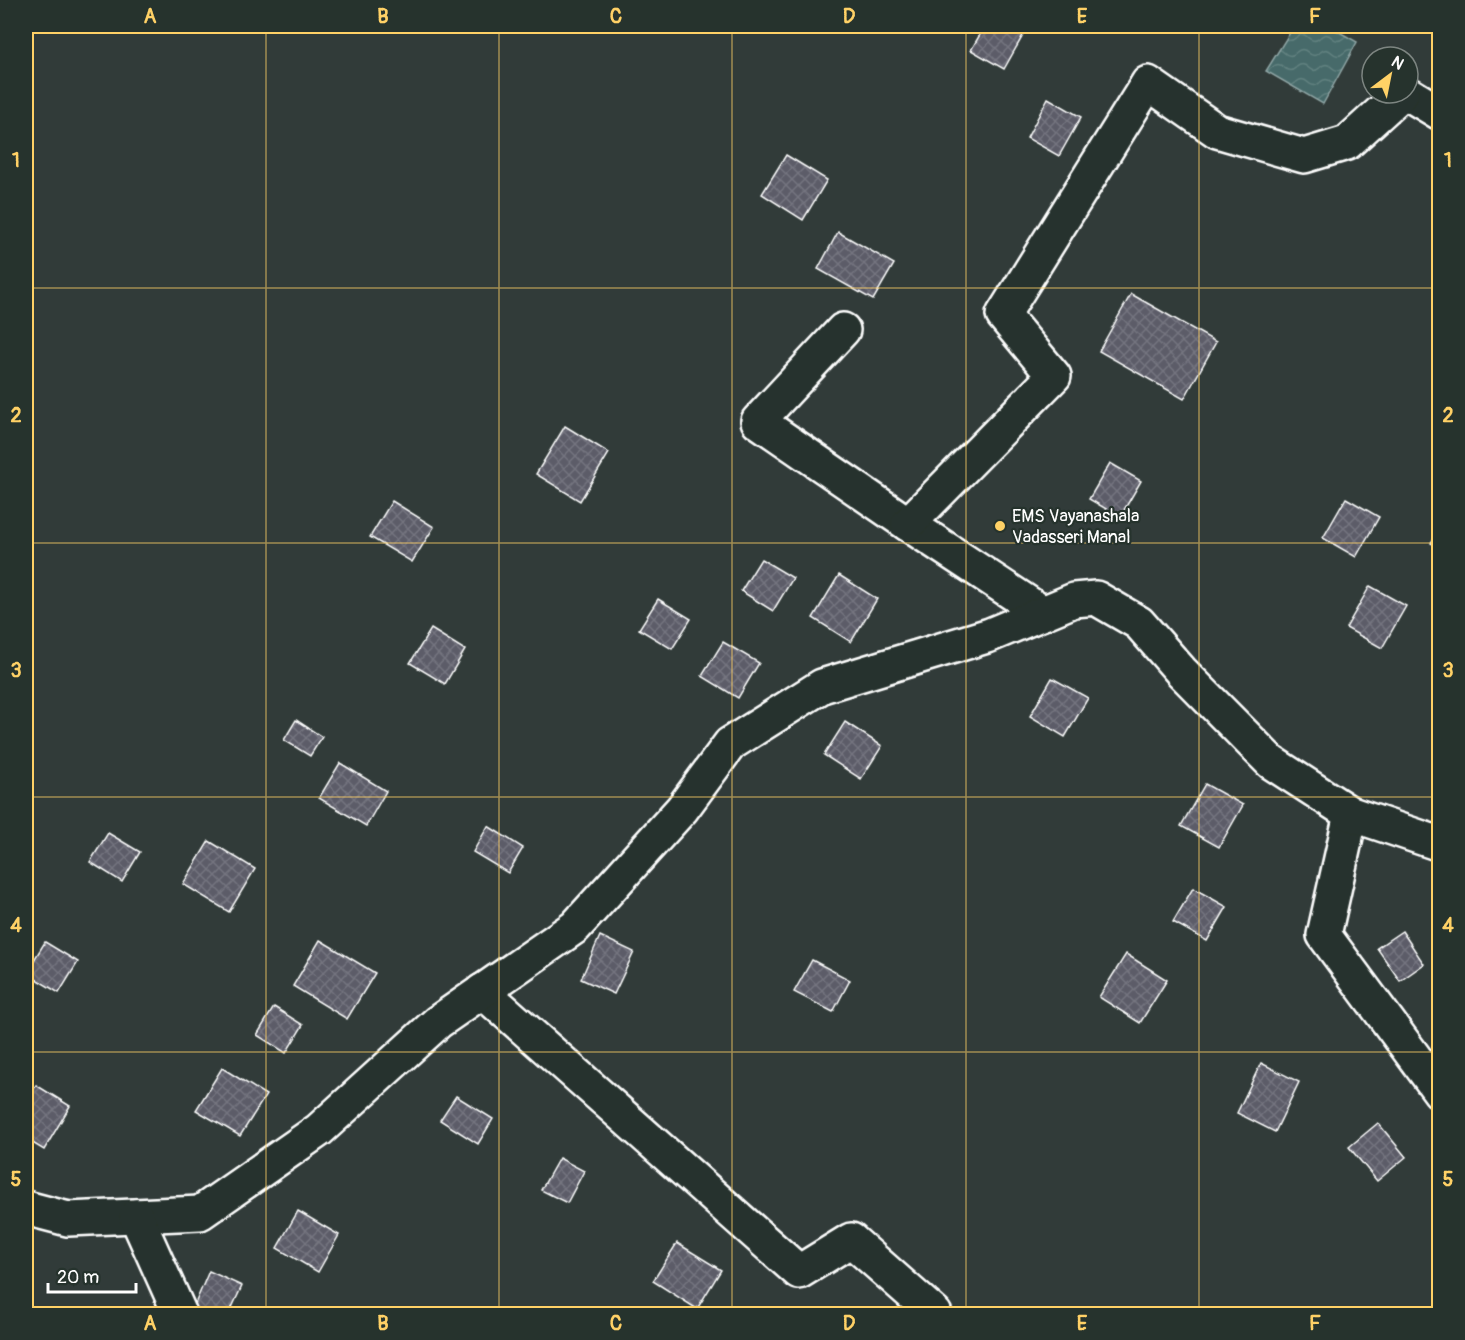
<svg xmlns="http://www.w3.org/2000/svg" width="1465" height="1340" font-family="Pangolin,sans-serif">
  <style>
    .water { fill: url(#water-waves); stroke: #90a6a6; stroke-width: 1.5 }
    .building { fill: url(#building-cross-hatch); stroke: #fff; stroke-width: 1.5 }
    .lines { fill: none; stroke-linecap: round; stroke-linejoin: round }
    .minor-casing { stroke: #fff; stroke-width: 38 }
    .minor { stroke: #26332d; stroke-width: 33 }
    .grid { fill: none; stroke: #ffd166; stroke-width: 1.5; stroke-opacity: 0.55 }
    .poi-dot { fill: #ffd166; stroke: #26332d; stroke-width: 2 }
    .labels { text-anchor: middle; stroke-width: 4.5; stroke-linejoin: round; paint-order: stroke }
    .poi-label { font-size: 18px; fill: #fff; stroke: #26332d; text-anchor: start }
    .neatline { fill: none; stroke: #ffd166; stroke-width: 2 }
    .grid-label { font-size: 20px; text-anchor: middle; font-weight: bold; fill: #ffd166 }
  </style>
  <defs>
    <pattern id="water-waves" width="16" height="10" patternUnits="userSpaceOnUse" patternTransform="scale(1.5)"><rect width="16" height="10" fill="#466b6a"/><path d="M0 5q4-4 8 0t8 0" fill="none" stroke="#628180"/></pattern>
    <pattern id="building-cross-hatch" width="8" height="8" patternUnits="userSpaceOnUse" patternTransform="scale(1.5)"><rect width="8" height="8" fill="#5b5c68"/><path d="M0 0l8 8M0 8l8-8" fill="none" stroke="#74747f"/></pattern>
  </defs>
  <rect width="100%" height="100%" fill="#313b39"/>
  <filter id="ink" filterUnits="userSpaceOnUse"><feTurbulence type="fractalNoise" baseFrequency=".0167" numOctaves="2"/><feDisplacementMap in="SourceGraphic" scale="12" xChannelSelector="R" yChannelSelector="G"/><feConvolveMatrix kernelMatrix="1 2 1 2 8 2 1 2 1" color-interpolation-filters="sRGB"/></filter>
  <g filter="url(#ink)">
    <!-- water -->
    <polygon class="water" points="1294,26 1329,26 1357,42 1323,104 1266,71"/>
    <!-- building -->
    <g class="building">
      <polygon points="985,26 1017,26 1026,30 1004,69 971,50"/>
      <polygon points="1048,98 1081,117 1059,156 1027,138"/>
      <polygon points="786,155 827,180 803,220 762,194"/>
      <polygon points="838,232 894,264 873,300 818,269"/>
      <polygon points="1131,294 1216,342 1184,399 1099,351"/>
      <polygon points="565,426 609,453 580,501 536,474"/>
      <polygon points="1110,463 1141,481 1120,517 1089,499"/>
      <polygon points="1346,498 1379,517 1356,557 1323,538"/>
      <polygon points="392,501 434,527 412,562 370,537"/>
      <polygon points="1440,528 1440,548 1431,543"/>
      <polygon points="761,559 793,578 773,611 741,591"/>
      <polygon points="839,575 877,599 851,642 813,618"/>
      <polygon points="1370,586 1406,606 1382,648 1346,628"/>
      <polygon points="658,599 691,619 672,649 639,629"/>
      <polygon points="431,629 465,650 445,684 410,663"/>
      <polygon points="723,642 759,663 738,698 702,676"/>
      <polygon points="1052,678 1088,698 1065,737 1030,716"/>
      <polygon points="296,720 322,737 310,756 284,740"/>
      <polygon points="845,722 882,746 861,779 824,755"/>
      <polygon points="340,763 386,791 366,826 319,798"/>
      <polygon points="1205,784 1243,805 1219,847 1181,826"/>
      <polygon points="488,826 523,848 508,873 473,852"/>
      <polygon points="108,833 140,852 122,882 90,862"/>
      <polygon points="209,841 255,869 229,912 183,884"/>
      <polygon points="1193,888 1227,907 1207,941 1173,922"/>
      <polygon points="1402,931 1424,964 1400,981 1377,948"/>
      <polygon points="600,936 634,952 614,994 581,979"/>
      <polygon points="320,940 375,973 347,1019 293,986"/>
      <polygon points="45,942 78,962 59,993 26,973"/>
      <polygon points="1126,954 1167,980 1140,1023 1099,997"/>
      <polygon points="812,960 850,980 833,1012 794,992"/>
      <polygon points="274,1007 303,1025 286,1053 257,1035"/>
      <polygon points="1261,1063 1299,1082 1275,1132 1237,1113"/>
      <polygon points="222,1068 266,1095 240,1136 196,1110"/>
      <polygon points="36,1085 70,1106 44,1150 26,1139 26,1102"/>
      <polygon points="456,1096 493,1119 478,1144 440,1120"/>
      <polygon points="1378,1123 1406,1157 1377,1181 1349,1147"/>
      <polygon points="559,1158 584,1171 567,1203 541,1190"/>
      <polygon points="298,1211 339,1235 318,1272 277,1248"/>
      <polygon points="677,1243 721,1270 697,1309 653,1281"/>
      <polygon points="209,1271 242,1286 229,1314 199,1314 192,1311"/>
    </g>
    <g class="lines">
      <!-- minor casing -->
      <g class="minor-casing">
        <g id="minor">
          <polyline points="1407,93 1440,113"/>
          <polyline points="843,330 758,421 908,524 1043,613"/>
          <polyline points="908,524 1054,376 1003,315 1148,83 1217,131 1304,156 1347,143 1402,93"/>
          <polyline points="1351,814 1324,935 1440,1092"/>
          <polyline points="482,991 799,1272 851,1240 935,1314"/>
          <polyline points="26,1208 68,1219 200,1213 319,1130 438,1022 575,927 682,809 730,744 822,686 990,635 1074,600 1096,598 1139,623 1181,671 1271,762 1351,814 1440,844"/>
          <polyline points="136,1216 180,1314"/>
        </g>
      </g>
      <!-- minor -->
      <use href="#minor" class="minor"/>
    </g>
  </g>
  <!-- grid -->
  <path class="grid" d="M 266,26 L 266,1314M 499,26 L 499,1314M 732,26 L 732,1314M 966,26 L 966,1314M 1199,26 L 1199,1314M 26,288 L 1440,288M 26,543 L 1440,543M 26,797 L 1440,797M 26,1052 L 1440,1052"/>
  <!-- markers -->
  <circle class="poi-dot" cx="1000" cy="526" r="6"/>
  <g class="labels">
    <!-- poi labels -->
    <g class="poi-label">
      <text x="1012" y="522">EMS Vayanashala<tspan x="1012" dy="21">Vadasseri Manal</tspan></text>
    </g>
  </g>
  <!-- margin -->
  <rect width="1465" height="1340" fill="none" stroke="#26332d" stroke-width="66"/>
  <!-- north arrow -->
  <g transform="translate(1390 75) rotate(32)"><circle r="28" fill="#26332d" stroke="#7d8581" stroke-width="1.5"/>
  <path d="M0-4.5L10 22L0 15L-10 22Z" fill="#ffd166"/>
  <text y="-9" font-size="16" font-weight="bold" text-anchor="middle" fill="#ffffff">N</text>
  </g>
  <!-- scale -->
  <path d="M48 1283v9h88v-9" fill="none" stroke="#ffffff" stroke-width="3"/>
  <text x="57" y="1283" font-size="18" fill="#ffffff" stroke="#26332d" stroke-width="4.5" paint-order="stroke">20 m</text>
  <rect x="33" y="33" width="1399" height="1274" class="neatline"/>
  <g class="grid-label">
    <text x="150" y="23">A</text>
    <text x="383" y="23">B</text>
    <text x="616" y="23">C</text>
    <text x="849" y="23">D</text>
    <text x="1082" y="23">E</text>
    <text x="1315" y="23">F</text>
    <text x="16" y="167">1</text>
    <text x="1448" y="167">1</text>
    <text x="16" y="422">2</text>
    <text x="1448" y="422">2</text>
    <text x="16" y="677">3</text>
    <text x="1448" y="677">3</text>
    <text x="16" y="932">4</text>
    <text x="1448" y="932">4</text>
    <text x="16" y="1186">5</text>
    <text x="1448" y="1186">5</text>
    <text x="150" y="1330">A</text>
    <text x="383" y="1330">B</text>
    <text x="616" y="1330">C</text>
    <text x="849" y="1330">D</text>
    <text x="1082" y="1330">E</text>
    <text x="1315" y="1330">F</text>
  </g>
</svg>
